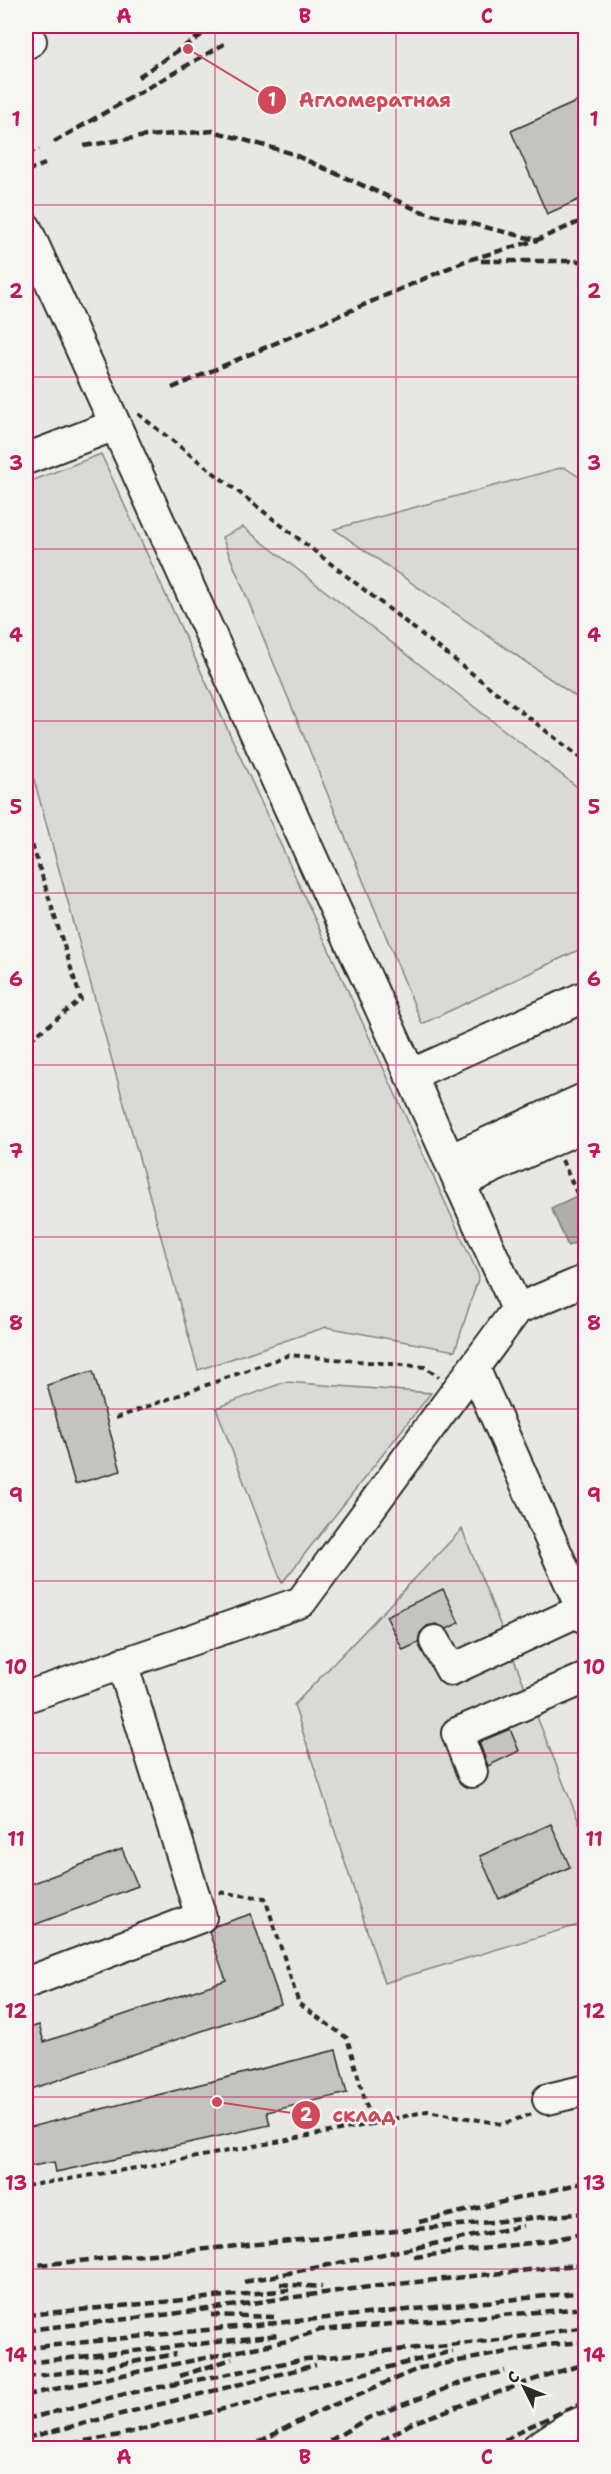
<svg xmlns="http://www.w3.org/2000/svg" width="611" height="2474" font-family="'Shantell Sans',sans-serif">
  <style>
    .built { fill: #e7e7e3 }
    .green { fill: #d9d9d5; stroke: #828280; stroke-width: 1.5 }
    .water { fill: #aeaeab; stroke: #7a7a78; stroke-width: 1.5 }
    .building { fill: #c3c3c0; stroke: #2b2b2b; stroke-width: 1.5 }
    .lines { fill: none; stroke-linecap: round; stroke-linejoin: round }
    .minor-casing { stroke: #2b2b2b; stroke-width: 34 }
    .path { stroke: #2b2b2b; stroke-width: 4; stroke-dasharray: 6 4.5; stroke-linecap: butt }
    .minor { stroke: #f6f6f2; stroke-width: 30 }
    .rail { stroke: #2b2b2b; stroke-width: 4.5; stroke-dasharray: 9 4.5; stroke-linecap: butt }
    .grid { fill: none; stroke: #c2185b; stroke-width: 1.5; stroke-opacity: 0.55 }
    .leader { fill: none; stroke: #d1495b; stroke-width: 2 }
    .callout-dot { fill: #d1495b; stroke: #f6f6f2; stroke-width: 2 }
    .mark-label { font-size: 18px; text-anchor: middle; font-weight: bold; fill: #fff }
    .callout-label { font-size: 20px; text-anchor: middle; font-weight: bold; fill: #d1495b; stroke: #f6f6f2; stroke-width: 5; stroke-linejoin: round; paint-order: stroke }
    .neatline { fill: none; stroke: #c2185b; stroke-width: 2 }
    .grid-label { font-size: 20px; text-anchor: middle; font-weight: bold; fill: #c2185b }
  </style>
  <rect width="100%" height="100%" fill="#f6f6f2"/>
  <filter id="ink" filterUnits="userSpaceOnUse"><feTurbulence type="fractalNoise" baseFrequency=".0167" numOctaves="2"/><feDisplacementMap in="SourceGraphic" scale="12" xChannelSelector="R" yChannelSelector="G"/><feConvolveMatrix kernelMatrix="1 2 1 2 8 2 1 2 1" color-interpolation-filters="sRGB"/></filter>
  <g filter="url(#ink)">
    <!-- built -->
    <rect class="built" x="26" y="26" width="559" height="2422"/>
    <!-- green -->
    <g class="green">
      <polygon points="101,454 479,1276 455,1351 326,1327 198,1370 26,751 26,483"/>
      <polygon points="564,467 585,481 585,703 334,529"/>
      <polygon points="243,527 585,793 585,947 422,1024 222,537"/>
      <polygon points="285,1382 431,1393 282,1583 216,1408"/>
      <polygon points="462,1529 585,1837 585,1923 384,1983 294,1705"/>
    </g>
    <!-- water -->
    <polygon class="water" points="585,1192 585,1238 568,1246 551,1208"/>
    <!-- building -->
    <g class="building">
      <polygon points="585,98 585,197 547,214 511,131"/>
      <polygon points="93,1371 121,1471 75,1484 47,1385"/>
      <polygon points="443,1589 459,1623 447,1629 436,1624 427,1626 420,1633 418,1643 403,1650 386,1616"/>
      <polygon points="510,1729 519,1751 488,1766 479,1742"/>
      <polygon points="551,1824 570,1867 499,1899 480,1856"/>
      <polygon points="122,1849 138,1886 26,1928 26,1886"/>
      <polygon points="251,1914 281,2004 26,2091 26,2029 39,2025 44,2042 226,1980 209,1932 215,1926"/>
      <polygon points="336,2050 347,2093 267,2112 270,2125 56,2172 54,2162 26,2167 26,2128"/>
    </g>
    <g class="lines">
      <!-- minor casing -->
      <g class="minor-casing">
        <g id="minor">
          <polyline points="26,44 31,41"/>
          <polyline points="26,228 517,1309"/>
          <polyline points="26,459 115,425"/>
          <polyline points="410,1075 586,996"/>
          <polyline points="449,1160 586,1098"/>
          <polyline points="459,1183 586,1125"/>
          <polyline points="474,1368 586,1619"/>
          <polyline points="435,1641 451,1670 581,1610"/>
          <polyline points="26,1697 301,1602 517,1309 586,1280"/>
          <polyline points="472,1772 457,1733 586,1678"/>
          <polyline points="26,1983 201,1917 122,1663"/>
          <polyline points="548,2099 586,2090"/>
          <polyline points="537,2448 572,2425 586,2421"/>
        </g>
      </g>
      <!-- path -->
      <g class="path">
        <polyline points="26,189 33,205"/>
        <polyline points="138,414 586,762"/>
        <polyline points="26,825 81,1000 26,1043"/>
        <polyline points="562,1160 578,1196"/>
        <polyline points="116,1418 289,1355 425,1367 439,1377"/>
        <polyline points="26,1592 30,1606"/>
        <polyline points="372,2124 427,2111 502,2124 532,2114"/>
        <polyline points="26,2186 154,2165 372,2124 347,2038 299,2004 265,1898 217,1892"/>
      </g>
      <!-- minor -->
      <use href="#minor" class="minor"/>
      <!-- rail -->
      <g class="rail">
        <polyline points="138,77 215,26"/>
        <polyline points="26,119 27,119"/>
        <polyline points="26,139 34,136"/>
        <polyline points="54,142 224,44"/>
        <polyline points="84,146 146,136 213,131 290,153 420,211 537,240"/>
        <polyline points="26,154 39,149"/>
        <polyline points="26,171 45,164"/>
        <polyline points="481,261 586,261"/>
        <polyline points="172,388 465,261 537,240 586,219"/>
        <polyline points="419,2222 586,2182"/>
        <polyline points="414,2257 547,2241 586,2233"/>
        <polyline points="26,2266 586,2213"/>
        <polyline points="244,2282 523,2226"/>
        <polyline points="280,2284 322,2287"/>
        <polyline points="26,2315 289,2290"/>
        <polyline points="211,2315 277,2317"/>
        <polyline points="26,2330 172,2314 360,2288 586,2264"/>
        <polyline points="26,2348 586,2292"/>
        <polyline points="26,2363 279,2335"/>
        <polyline points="180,2376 232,2359"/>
        <polyline points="26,2377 89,2370 176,2354"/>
        <polyline points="26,2395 287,2341 320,2330 586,2308"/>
        <polyline points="26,2419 129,2393 306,2359 499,2340 586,2327"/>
        <polyline points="26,2438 316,2365"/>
        <polyline points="45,2448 120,2435 453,2351"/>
        <polyline points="247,2448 315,2413 420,2368 546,2345 586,2342"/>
        <polyline points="318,2448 368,2418 466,2381 505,2371"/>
        <polyline points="370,2448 412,2423 550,2374 586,2364"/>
        <polyline points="493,2448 524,2429 586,2401"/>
      </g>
    </g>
  </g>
  <!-- grid -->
  <path class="grid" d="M 215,26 L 215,2448M 396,26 L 396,2448M 26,205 L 586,205M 26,377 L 586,377M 26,549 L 586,549M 26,721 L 586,721M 26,893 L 586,893M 26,1065 L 586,1065M 26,1237 L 586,1237M 26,1409 L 586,1409M 26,1581 L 586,1581M 26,1753 L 586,1753M 26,1925 L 586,1925M 26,2097 L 586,2097M 26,2269 L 586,2269"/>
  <!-- callouts -->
  <path class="leader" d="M188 49L272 100M217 2102L306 2115"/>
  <g class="callout-dot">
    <circle cx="188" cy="49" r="6"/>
    <circle cx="217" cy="2102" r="6"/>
    <circle cx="272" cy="100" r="15"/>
    <circle cx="306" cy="2115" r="15"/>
  </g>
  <g class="mark-label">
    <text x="272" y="106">1</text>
    <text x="306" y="2121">2</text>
  </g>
  <g class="callout-label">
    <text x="375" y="107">Агломератная</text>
    <text x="364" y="2122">склад</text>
  </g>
  <!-- margin -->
  <rect width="611" height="2474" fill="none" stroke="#f6f6f2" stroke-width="66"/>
  <!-- north arrow -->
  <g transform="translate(524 2387) rotate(313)" stroke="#f6f6f2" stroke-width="4.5" paint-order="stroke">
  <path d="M0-4.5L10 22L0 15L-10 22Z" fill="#2b2b2b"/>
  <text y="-9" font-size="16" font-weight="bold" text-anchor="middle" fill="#2b2b2b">С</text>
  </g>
  <rect x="33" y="33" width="545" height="2408" class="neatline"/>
  <g class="grid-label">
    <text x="124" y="23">A</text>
    <text x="305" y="23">B</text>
    <text x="487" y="23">C</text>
    <text x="16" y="126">1</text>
    <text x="594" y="126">1</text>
    <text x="16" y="298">2</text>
    <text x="594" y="298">2</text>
    <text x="16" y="470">3</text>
    <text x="594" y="470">3</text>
    <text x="16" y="642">4</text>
    <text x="594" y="642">4</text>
    <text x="16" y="814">5</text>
    <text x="594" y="814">5</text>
    <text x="16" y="986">6</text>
    <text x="594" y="986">6</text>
    <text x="16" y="1158">7</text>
    <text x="594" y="1158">7</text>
    <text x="16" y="1330">8</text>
    <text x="594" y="1330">8</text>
    <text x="16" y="1502">9</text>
    <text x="594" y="1502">9</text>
    <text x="16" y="1674">10</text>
    <text x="594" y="1674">10</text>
    <text x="16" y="1846">11</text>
    <text x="594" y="1846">11</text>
    <text x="16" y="2018">12</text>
    <text x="594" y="2018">12</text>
    <text x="16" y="2190">13</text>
    <text x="594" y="2190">13</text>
    <text x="16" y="2362">14</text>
    <text x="594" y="2362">14</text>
    <text x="124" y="2464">A</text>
    <text x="305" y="2464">B</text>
    <text x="487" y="2464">C</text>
  </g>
</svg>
